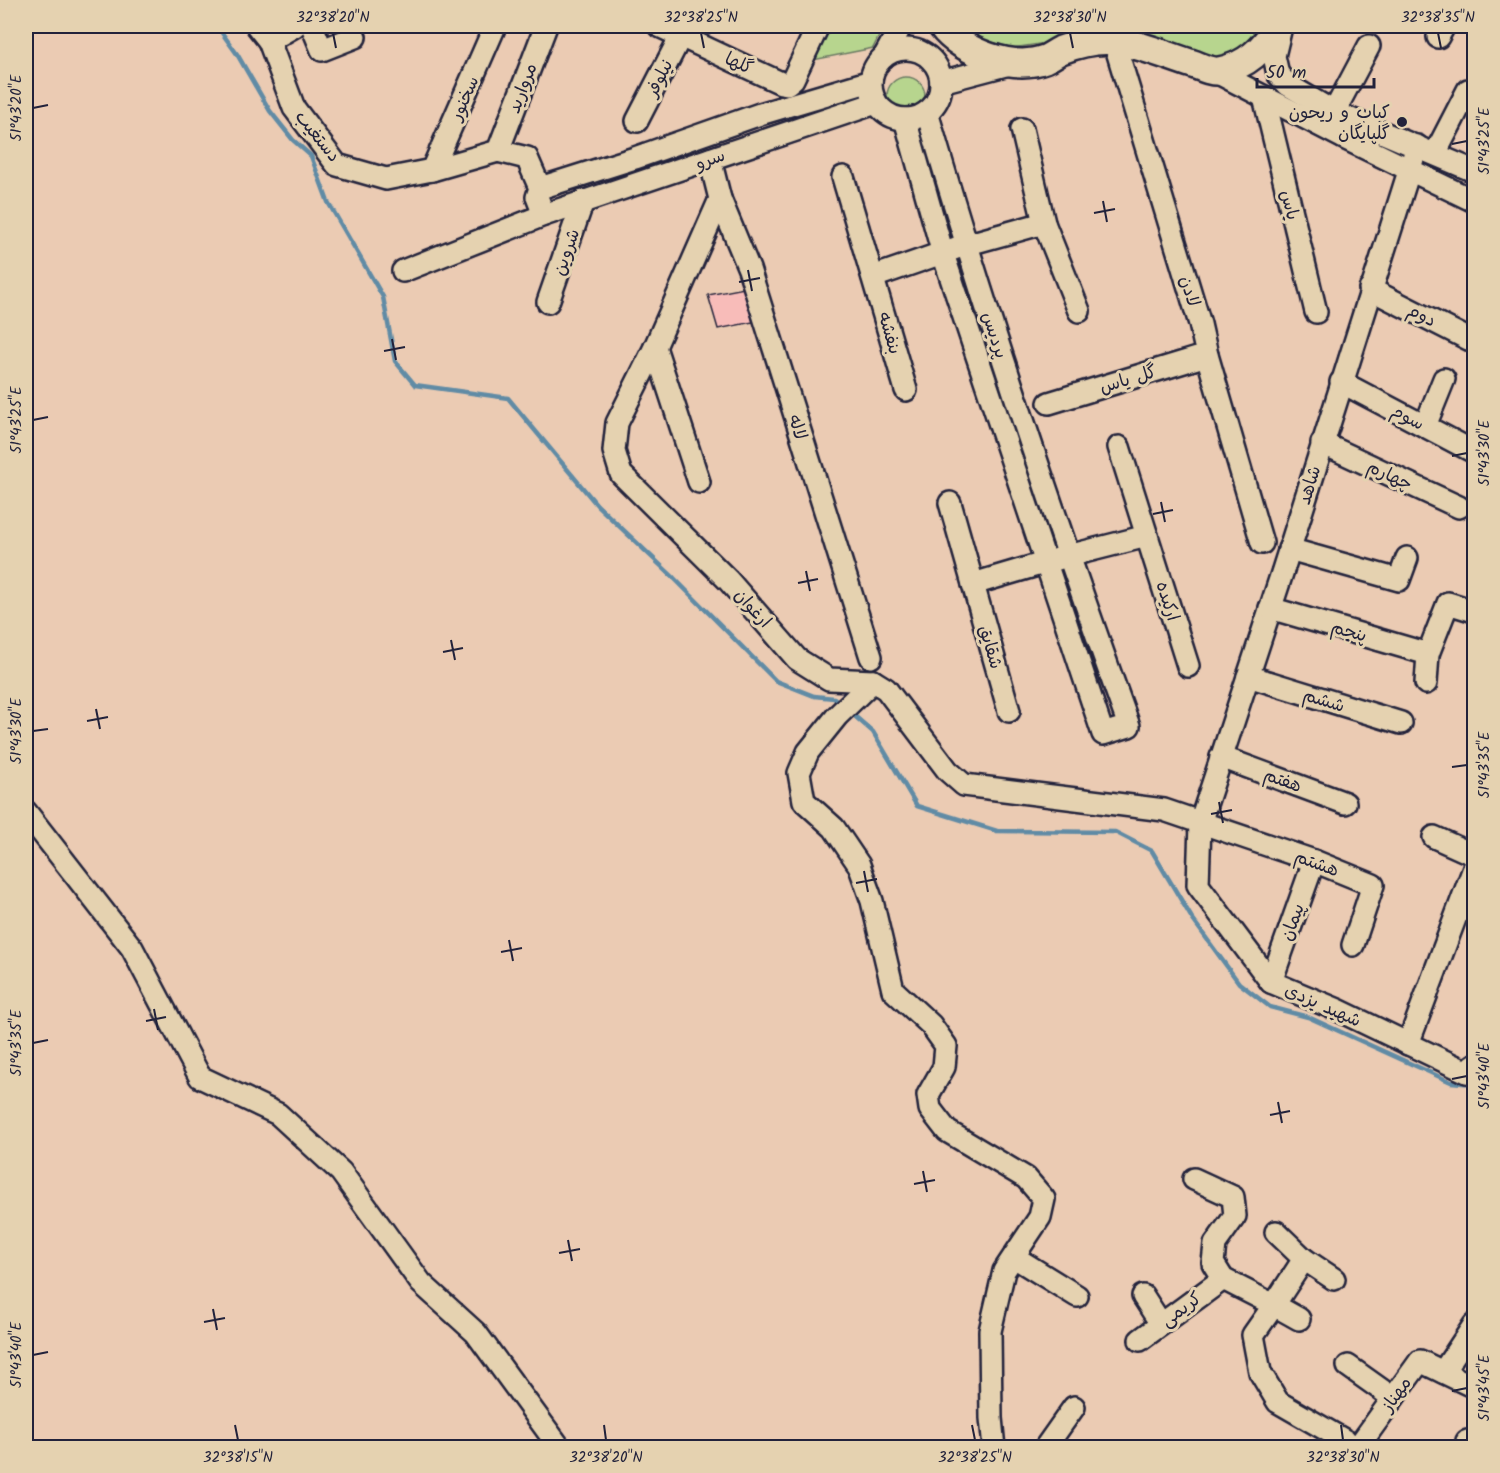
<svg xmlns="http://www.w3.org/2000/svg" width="1500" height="1473" font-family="Kalam,'Playpen Sans Arabic',sans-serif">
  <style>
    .green { fill: #b7d58e; stroke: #6c7c64; stroke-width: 1.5 }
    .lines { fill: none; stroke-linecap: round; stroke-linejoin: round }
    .stream { stroke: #608ba5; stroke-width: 4.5 }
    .building { fill: #f8bcb9; stroke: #22223b; stroke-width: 1.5 }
    .minor-casing { stroke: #22223b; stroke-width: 26 }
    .major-casing { stroke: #22223b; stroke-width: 32 }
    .minor { stroke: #e5d2b0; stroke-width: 21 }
    .major { stroke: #e5d2b0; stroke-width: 27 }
    .ticks { fill: none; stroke: #22223b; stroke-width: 2 }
    .poi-dot { fill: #22223b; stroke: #e5d2b0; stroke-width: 2 }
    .labels { text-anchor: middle; stroke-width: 6; stroke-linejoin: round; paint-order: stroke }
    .street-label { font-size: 18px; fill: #22223b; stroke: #e5d2b0 }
    .poi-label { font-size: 18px; fill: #22223b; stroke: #e5d2b0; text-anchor: end }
    .neatline { fill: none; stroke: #22223b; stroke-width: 2 }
    .ticks-label { font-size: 15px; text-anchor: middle; fill: #22223b }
  </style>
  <rect width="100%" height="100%" fill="#ebcbb3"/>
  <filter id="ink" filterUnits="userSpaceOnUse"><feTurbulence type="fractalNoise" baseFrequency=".0167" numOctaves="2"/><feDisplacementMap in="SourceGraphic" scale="12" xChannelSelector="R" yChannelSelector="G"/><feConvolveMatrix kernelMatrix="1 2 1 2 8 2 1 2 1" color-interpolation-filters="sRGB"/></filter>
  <g filter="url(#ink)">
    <!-- green -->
    <g class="green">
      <polygon points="832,26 884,26 873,48 813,60"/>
      <polygon points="961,26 1265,26 1249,47 1218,60 1046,43 1012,48 985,40"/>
      <circle cx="906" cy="96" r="19"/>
    </g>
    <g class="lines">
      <!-- stream -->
      <g class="stream">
        <polyline points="217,26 237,54 270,111 293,140 311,156 328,202 383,297 395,361 415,385 508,398 597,505 674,578 776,681 814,696 834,698 842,705"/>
        <polyline points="850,712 873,732 917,806 997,831 1115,832 1152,851 1193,920 1239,983 1270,1007 1308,1017 1451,1082 1474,1084"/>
      </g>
    </g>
    <!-- building -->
    <polygon class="building" points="744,288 753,322 718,329 708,295"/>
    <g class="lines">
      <!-- minor casing -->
      <g class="minor-casing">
        <g id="minor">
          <polyline points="257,26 269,41 294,108 337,165 386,179 432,170 498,151 527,158 540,188 537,197 544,215"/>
          <polyline points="312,26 322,50 355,37"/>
          <polyline points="659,26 781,83 787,84 793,79 818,26"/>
          <polyline points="1281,27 1274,56 1278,74 1288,85 1334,112 1474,171"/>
          <polyline points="1438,37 1444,26"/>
          <polyline points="269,41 295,26"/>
          <polyline points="1114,41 1200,324 1207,355 1262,543"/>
          <circle cx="906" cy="84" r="35"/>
          <polyline points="884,57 901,26"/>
          <polyline points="1216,72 1342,137 1474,201"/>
          <polyline points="941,82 1013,63"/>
          <polyline points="1264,97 1316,312"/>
          <polyline points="1334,112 1369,46"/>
          <path d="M 905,119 L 943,254 L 1103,734 L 1129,726 C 1056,523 987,319 927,112"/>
          <polyline points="637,121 686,26"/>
          <polyline points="1022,129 1044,223 1079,311"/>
          <polyline points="1417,146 1283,570 1200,823 1198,885 1271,982 1338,1010 1467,1072 1474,1065"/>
          <polyline points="498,151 546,26"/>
          <polyline points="1435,154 1468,90"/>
          <polyline points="710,159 720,199 655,347 617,423 614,451 621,474 728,580 797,659 829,679 873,681 886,689 948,771 964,785 1164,810 1314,861 1373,885 1353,945"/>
          <polyline points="432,170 495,26"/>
          <polyline points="843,177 906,390"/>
          <polyline points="540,188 635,158 760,114 871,81"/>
          <polyline points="720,199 749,269 871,657"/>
          <polyline points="403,271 544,215 876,103"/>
          <polyline points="873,277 965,245 1044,223"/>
          <polyline points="1370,289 1474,342"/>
          <polyline points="548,302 583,201"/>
          <polyline points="655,347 699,482"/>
          <polyline points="1341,382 1474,452"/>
          <polyline points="1049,403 1207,355"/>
          <polyline points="1425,426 1444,379"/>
          <polyline points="1322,443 1459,507"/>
          <polyline points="1119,447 1188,666"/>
          <polyline points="950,503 1009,711"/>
          <polyline points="1289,549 1399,580 1407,558"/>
          <polyline points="973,584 1068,556 1147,536"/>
          <polyline points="1270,608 1428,654"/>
          <polyline points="1248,676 1401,723"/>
          <polyline points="873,681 837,716 808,752 799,773 804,801 834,828 859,865 872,901 893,990 931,1025 946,1046 944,1067 928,1095 930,1109 947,1131 1026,1178 1044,1199 1040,1217 1004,1271 990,1331 991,1418 994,1448"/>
          <polyline points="1426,683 1428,654 1448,603 1474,611"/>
          <polyline points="1221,757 1345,803"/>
          <polyline points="26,812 132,948 200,1077 278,1114 341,1172 421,1283 476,1333 560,1448"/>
          <polyline points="1434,837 1474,855"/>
          <polyline points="1271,982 1314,861"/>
          <polyline points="1408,1044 1474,868"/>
          <polyline points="1194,1179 1233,1197 1235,1216 1215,1244 1213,1263 1223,1279 1274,1305 1253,1335 1260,1372 1278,1402 1358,1448"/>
          <polyline points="1276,1232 1304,1259 1334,1279"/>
          <polyline points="1014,1257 1077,1296"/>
          <polyline points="1143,1296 1161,1324"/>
          <polyline points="1299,1319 1274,1305 1304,1259"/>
          <polyline points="1140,1340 1223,1279"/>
          <polyline points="1348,1366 1393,1398"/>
          <polyline points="1443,1372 1474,1325"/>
          <polyline points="1467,1441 1474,1446"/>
          <polyline points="1358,1447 1420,1361 1474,1387"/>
          <polyline points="1045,1448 1074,1407"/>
        </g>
      </g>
      <!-- major casing -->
      <g class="major-casing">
        <path id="major" d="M 942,26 C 961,52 1013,71 1045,59 C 1050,57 1055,53 1061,50 C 1077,44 1097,39 1114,41 C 1141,44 1167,56 1193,64 C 1201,67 1211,72 1219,71 C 1247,66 1263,49 1278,26"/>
      </g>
      <!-- minor -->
      <use href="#minor" class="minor"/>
      <!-- major -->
      <use href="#major" class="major"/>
    </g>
  </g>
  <!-- ticks -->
  <path class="ticks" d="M 333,33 L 336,48M 701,33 L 704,48M 1070,33 L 1073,48M 1438,33 L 1441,48M 33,108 L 48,105M 1452,144 L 1467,141M 1103,201 L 1107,222M 1094,213 L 1115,209M 748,270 L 752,291M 739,282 L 760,278M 392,339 L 396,360M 384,351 L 405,347M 33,420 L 48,417M 1452,456 L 1467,453M 1161,502 L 1165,522M 1153,514 L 1173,510M 806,571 L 810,591M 798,583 L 818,579M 451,640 L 455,660M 443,652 L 463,648M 96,709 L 100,729M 87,721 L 108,717M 33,731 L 48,729M 1452,767 L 1467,765M 1219,802 L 1223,823M 1211,814 L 1232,810M 864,871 L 868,892M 856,883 L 877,879M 509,940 L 513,961M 501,952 L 522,948M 154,1009 L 158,1030M 146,1021 L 166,1017M 33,1043 L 48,1040M 1452,1079 L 1467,1076M 1278,1102 L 1282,1123M 1270,1115 L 1290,1111M 923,1171 L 927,1192M 914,1184 L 935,1180M 568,1240 L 572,1261M 559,1253 L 580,1249M 213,1309 L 217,1330M 204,1322 L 225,1318M 33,1355 L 48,1352M 1452,1391 L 1467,1388M 235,1425 L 238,1440M 604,1425 L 606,1440M 972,1425 L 975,1440M 1341,1425 L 1343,1440"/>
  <!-- markers -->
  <circle class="poi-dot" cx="1402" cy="122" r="6"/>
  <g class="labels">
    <!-- street labels -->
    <g class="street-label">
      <text transform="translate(739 63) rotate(25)" y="6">گلها</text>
      <text transform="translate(659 78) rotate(-63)" y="6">نیلوفر</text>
      <text transform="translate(522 88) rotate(-69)" y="6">مروارید</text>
      <text transform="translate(464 98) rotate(-66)" y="6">سخنور</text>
      <text transform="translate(318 136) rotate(51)" y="6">دستغیب</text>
      <text transform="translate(710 159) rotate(-19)" y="6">سرو</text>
      <text transform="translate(1290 205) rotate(76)" y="6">یاس</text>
      <text transform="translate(566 252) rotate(-71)" y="6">شروین</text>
      <text transform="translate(1190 291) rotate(73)" y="6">لادن</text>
      <text transform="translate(1422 315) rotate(27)" y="6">دوم</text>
      <text transform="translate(890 333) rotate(74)" y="6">بنفشه</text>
      <text transform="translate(995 335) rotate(72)" y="6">پردیس</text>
      <text transform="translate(1128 379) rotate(-17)" y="6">گل یاس</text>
      <text transform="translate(1408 417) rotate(28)" y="6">سوم</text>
      <text transform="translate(798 427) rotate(73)" y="6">لاله</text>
      <text transform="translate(1390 475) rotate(25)" y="6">چهارم</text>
      <text transform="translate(1309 485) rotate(-73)" y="6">شاهد</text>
      <text transform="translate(1168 601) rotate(73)" y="6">ارکیده</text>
      <text transform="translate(753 608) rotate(48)" y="6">ارغوان</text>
      <text transform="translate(1349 631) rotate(16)" y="6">پنجم</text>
      <text transform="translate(991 647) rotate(74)" y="6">شقایق</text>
      <text transform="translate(1324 700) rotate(17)" y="6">ششم</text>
      <text transform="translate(1283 780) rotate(20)" y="6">هفتم</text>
      <text transform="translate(1317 863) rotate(20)" y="6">هشتم</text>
      <text transform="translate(1292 922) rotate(-70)" y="6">پیمان</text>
      <text transform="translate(1323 1005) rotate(24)" y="6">شهید یزدی</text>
      <text transform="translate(1181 1309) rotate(-36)" y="6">کریمی</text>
      <text transform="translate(1396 1394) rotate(-54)" y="6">مهناز</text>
    </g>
    <!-- poi labels -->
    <g class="poi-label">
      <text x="1390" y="118">کباب و ریحون<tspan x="1390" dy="21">گلپایگان</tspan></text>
    </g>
  </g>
  <!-- margin -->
  <rect width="1500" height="1473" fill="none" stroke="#e5d2b0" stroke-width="66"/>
  <!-- scale -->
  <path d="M1257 78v9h117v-9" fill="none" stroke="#22223b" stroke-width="3"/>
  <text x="1266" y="78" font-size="18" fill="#22223b" stroke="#e5d2b0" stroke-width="4.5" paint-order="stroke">50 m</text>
  <rect x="33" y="33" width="1434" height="1407" class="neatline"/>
  <g class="ticks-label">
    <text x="333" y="22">32°38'20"N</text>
    <text x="701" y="22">32°38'25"N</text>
    <text x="1070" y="22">32°38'30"N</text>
    <text x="1438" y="22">32°38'35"N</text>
    <text transform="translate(16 108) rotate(-90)" y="5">51°43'20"E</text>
    <text transform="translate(1484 141) rotate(-90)" y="5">51°43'25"E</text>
    <text transform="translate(16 420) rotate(-90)" y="5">51°43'25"E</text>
    <text transform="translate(1484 453) rotate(-90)" y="5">51°43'30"E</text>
    <text transform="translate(16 731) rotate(-90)" y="5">51°43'30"E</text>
    <text transform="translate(1484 765) rotate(-90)" y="5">51°43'35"E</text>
    <text transform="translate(16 1043) rotate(-90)" y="5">51°43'35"E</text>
    <text transform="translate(1484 1076) rotate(-90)" y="5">51°43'40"E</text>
    <text transform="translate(16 1355) rotate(-90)" y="5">51°43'40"E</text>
    <text transform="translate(1484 1388) rotate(-90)" y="5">51°43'45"E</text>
    <text x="238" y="1462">32°38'15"N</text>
    <text x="606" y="1462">32°38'20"N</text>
    <text x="975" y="1462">32°38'25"N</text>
    <text x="1343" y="1462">32°38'30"N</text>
  </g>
</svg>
